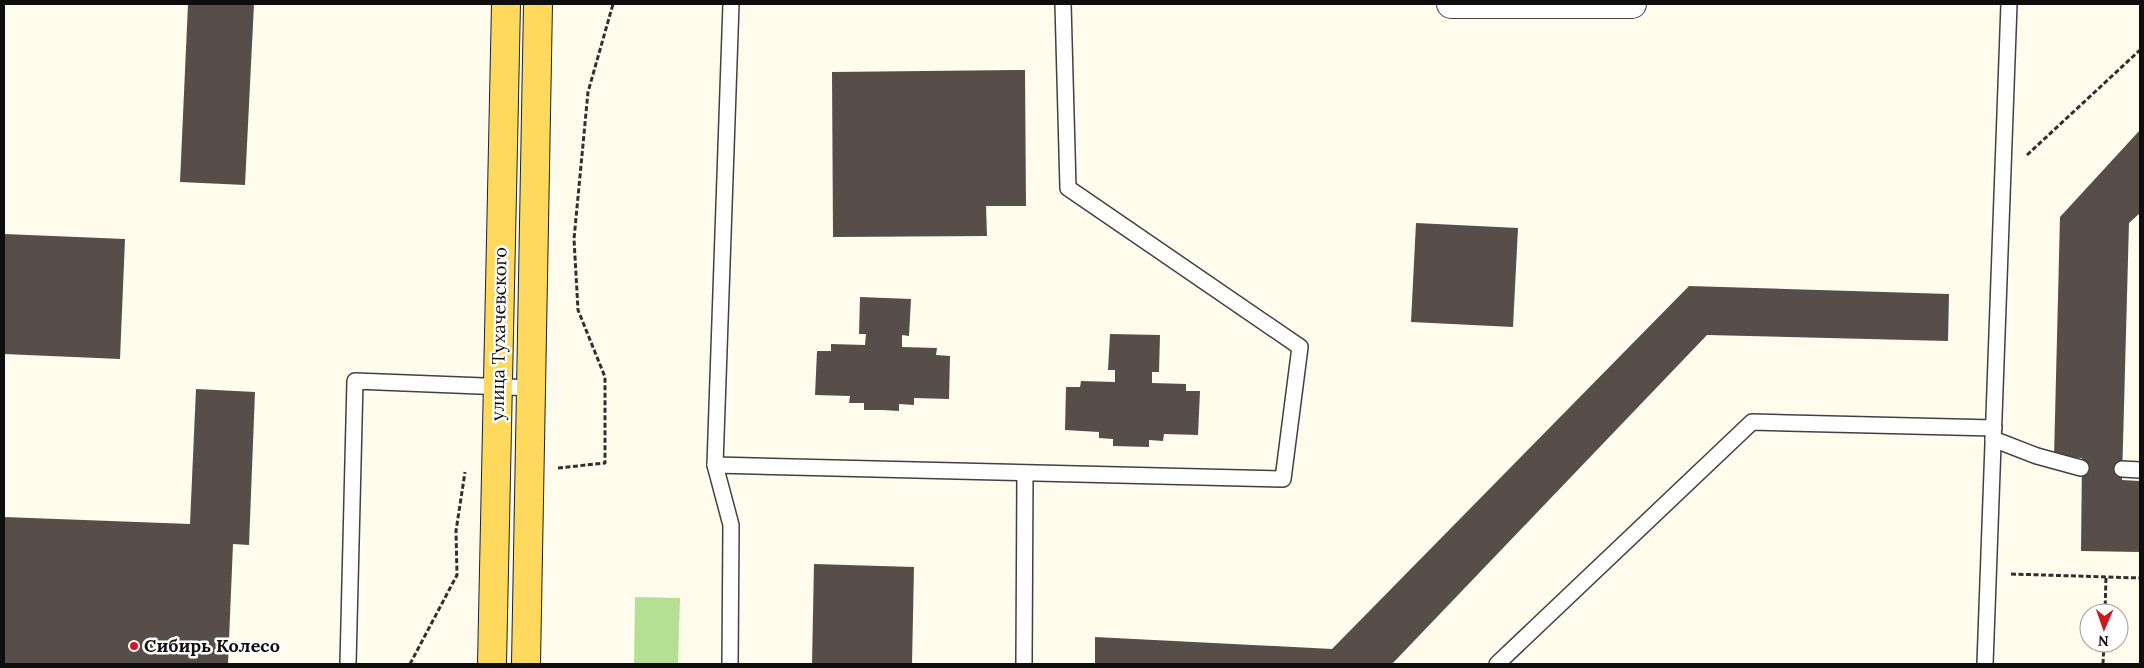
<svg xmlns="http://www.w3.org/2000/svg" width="2144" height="668" font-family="Lora,serif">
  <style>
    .forest { fill: #b5df92 }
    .building { fill: #574e49 }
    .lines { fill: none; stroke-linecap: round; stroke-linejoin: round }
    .service-casing { stroke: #414141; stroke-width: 18 }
    .tertiary-casing { stroke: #414141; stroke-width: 30 }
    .primary-casing { stroke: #1f1f1f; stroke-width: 30 }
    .path { stroke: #303030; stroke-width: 3; stroke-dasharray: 5 2.5; stroke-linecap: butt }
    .service { stroke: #fff; stroke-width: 15 }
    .tertiary { stroke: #fff; stroke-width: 28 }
    .primary { stroke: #ffd85e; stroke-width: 28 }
    .poi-dot { fill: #ca1922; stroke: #fff; stroke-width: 2 }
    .labels { text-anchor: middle; stroke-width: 5; stroke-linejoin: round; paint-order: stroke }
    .street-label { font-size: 18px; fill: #0e0e0e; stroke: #fff }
    .poi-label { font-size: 18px; font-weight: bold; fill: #0e0e0e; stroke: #fff; text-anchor: start }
  </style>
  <rect width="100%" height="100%" fill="#fffcee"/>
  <!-- forest -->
  <polygon class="forest" points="635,597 680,598 678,664 634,664"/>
  <!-- building -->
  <g class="building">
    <polygon points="188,4 254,4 245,185 180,182"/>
    <polygon points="1025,70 1026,206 986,206 987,236 833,237 832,72"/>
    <polygon points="2140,130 2140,213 2129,223 2122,480 2140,481 2140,552 2081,551 2082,458 2054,457 2060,217"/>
    <polygon points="1416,223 1518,228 1513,327 1411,322"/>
    <polygon points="4,234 125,239 120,359 4,354"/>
    <polygon points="1689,286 1949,294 1948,341 1707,335 1392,664 1095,664 1095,637 1332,649"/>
    <polygon points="860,297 911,299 909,336 902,335 902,347 937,348 936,355 950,356 949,399 914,398 914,405 899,404 899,411 882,410 864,410 864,403 849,403 850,396 815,395 817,351 831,351 831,344 865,345 866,334 859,334"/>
    <polygon points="1110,334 1160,335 1159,372 1152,372 1152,383 1186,384 1186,391 1200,391 1198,435 1164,434 1163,441 1149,440 1149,447 1113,446 1113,439 1099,438 1099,432 1065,430 1066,387 1080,387 1081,381 1115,382 1115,370 1108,370"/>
    <polygon points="196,389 255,392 249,545 233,544 228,664 4,664 4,517 190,524"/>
    <polygon points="814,564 914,567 912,664 812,664"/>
  </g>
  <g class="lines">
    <!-- service casing -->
    <g class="service-casing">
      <g id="service">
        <polyline points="731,4 715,465 1283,479 1300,347 1068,188 1063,4"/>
        <polyline points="1993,439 2037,456 2081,468"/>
        <polyline points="715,465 731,525 730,664"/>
        <polyline points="2122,469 2140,470"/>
        <polyline points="348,664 355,381 532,388"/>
        <polyline points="1024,664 1025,473"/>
        <polyline points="1497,664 1752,422 1994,428"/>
        <polyline points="1985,664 2009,4"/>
      </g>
    </g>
    <!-- tertiary casing -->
    <g class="tertiary-casing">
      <polyline id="tertiary" points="1451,4 1632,4"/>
    </g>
    <!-- primary casing -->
    <g class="primary-casing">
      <g id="primary">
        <polyline points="492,664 506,4"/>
        <polyline points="526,664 538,4"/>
      </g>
    </g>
    <!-- path -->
    <g class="path">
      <polyline points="2027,155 2140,50"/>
      <polyline points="558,468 605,463 605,377 578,310 574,239 588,92 613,4"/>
      <polyline points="2011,574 2140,578"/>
      <polyline points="2105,613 2106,577"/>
      <polyline points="410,664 457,575 456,531 465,472"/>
      <polyline points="2103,664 2104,643"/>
    </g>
    <!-- service -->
    <use href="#service" class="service"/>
    <!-- tertiary -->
    <use href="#tertiary" class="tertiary"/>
    <!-- primary -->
    <use href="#primary" class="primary"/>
  </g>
  <!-- markers -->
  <circle class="poi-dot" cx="134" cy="646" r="5"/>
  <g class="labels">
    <!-- street labels -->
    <g class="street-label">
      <text transform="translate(499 334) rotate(-89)" y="6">улица Тухачевского</text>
    </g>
    <!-- poi labels -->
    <g class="poi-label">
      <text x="144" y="652">Сибирь Колесо</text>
    </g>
  </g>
  <!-- border -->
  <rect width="2144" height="668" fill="none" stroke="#0e0e0e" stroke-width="10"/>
  <!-- north arrow -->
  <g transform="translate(2104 628) rotate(182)"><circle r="24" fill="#ffffff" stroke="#9f9f9f"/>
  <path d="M0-4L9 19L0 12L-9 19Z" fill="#ca1922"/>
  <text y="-8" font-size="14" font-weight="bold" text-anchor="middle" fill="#0e0e0e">N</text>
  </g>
</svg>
